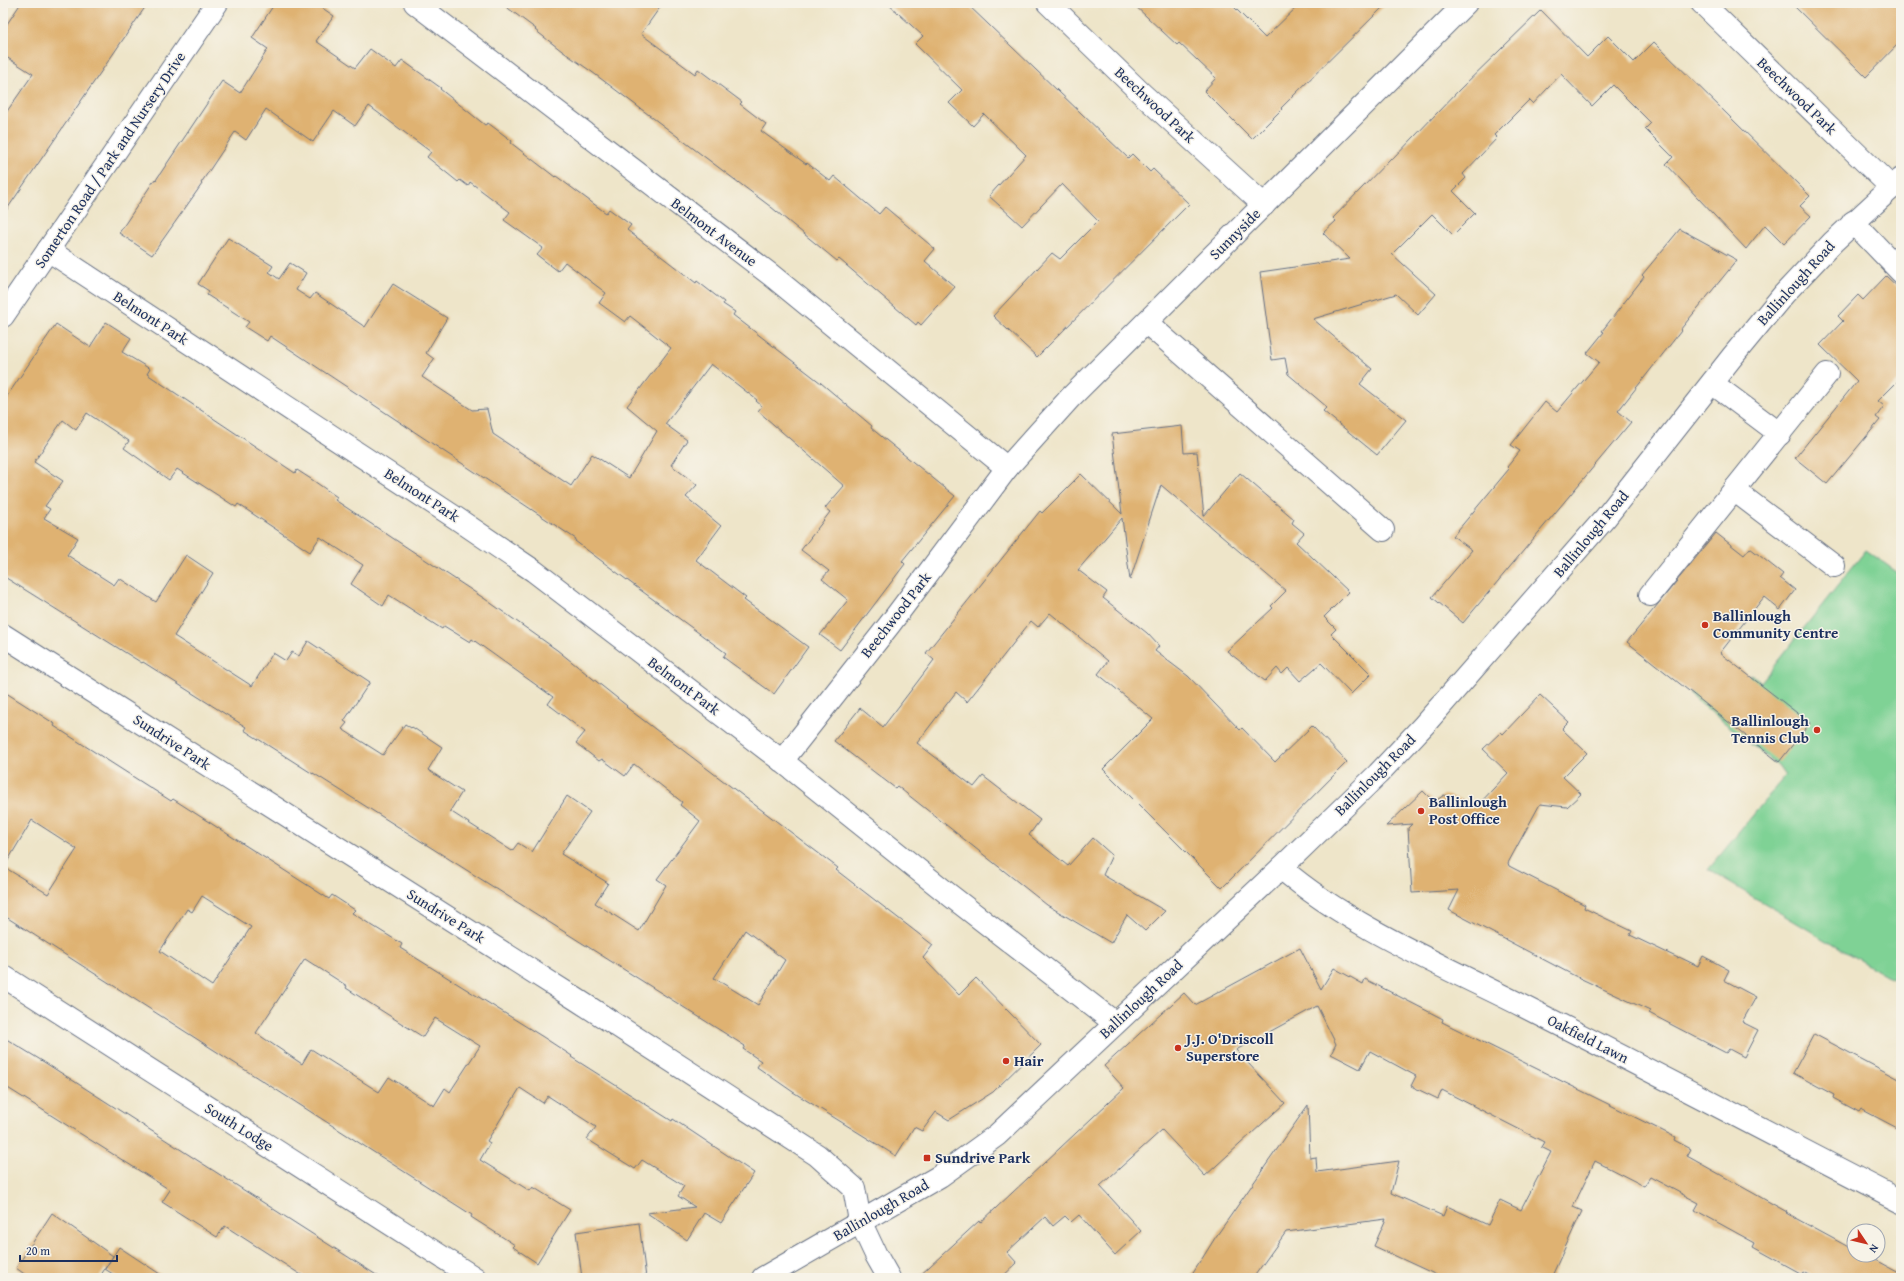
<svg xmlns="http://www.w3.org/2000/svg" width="1904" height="1281" font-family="'Gentium Book Plus',serif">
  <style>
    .green { fill: #7fd295; stroke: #4d807a }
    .building { fill: #dfb272; fill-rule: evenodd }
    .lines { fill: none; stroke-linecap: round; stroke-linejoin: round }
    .minor-casing { stroke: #656f83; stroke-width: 24 }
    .minor { stroke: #fff; stroke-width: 22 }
    .poi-dot { fill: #c8321e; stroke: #f7f3e8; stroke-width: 1.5 }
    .labels { text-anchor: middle; stroke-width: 3; stroke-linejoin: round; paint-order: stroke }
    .street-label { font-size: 15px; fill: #1b2f5e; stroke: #f7f3e8 }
    .poi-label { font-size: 15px; font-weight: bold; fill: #1b2f5e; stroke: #f7f3e8; text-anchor: start }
  </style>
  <rect width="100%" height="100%" fill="#f7f3e8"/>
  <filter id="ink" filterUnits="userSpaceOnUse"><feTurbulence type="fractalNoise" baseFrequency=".025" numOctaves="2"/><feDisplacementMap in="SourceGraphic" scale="8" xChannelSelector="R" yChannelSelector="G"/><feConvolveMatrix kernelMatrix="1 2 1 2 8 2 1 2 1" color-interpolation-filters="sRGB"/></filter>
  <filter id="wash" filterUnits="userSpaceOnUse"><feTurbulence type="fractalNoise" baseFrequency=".012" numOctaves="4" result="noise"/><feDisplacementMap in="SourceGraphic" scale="16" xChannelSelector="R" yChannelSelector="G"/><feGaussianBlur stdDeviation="0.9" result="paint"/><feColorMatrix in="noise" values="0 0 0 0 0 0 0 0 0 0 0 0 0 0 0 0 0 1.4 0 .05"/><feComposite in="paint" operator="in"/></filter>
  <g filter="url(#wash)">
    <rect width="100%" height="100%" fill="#eee5c9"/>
    <!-- green -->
    <polygon class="green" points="1866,550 1901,575 1901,982 1886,976 1708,870 1785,776 1778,766 1689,694 1716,659 1745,681 1750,674 1761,682"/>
    <g id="blocks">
      <!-- building -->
      <g class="building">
        <polygon points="21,3 148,3 3,215 3,117 33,74 3,55 3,30"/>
        <polygon points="275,3 315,3 334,16 316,41 355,68 370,49 396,68 402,60 441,88 440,89 485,125 488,123 512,141 511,143 555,177 556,176 606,213 609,209 631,225 627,230 696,283 697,281 724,302 723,304 735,312 733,315 821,383 872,426 871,428 955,496 902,561 905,564 840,650 820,635 848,600 822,579 829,571 801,550 830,512 825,508 844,486 758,411 762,406 756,401 757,400 711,364 665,424 687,440 671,465 697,485 686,497 721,526 696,560 746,598 744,600 808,647 774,694 723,657 726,653 635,586 575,541 576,539 270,336 267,341 245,327 249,322 207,295 209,291 198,284 228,238 273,266 269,272 279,279 290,263 306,273 296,290 310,299 315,293 365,327 393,284 447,318 426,353 434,359 422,377 472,410 487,409 493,434 571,486 592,454 629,478 657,431 627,406 671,348 630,316 625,322 599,303 606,293 565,262 558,271 537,255 543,248 504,220 510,212 470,182 468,186 460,180 458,182 427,157 431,152 369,106 355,126 334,111 313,142 266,109 246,140 235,132 201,183 202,184 152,255 119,233 155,179 156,180 222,81 240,93 268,49 252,38"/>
        <polygon points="501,3 663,3 641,34 695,74 698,69 742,102 740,104 766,124 761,131 806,164 807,163 830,181 834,176 879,214 885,207 935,249 925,261 955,287 921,325 918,322 916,325 839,259 837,261 771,207 592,72 562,51 535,30 536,29"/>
        <polygon points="887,3 966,3 1128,158 1132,154 1150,172 1153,169 1189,204 1037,357 993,316 1052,253 1060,259 1098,221 1062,184 1022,226 989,196 1026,155 984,114 973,126 949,103 962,90 915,44 923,36"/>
        <polygon points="1132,3 1230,3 1265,38 1301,3 1387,3 1281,108 1282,109 1252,139 1204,91 1216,78 1179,43 1177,45"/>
        <polygon points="1791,3 1901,3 1901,41 1866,77"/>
        <polygon points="1541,10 1587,57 1608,36 1634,62 1654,42 1810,196 1800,206 1811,216 1784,244 1765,225 1746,249 1666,164 1673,157 1645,129 1651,123 1613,85 1592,106 1561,74 1533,104 1529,100 1494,135 1497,138 1463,174 1466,178 1453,191 1475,213 1453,235 1432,214 1392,254 1436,294 1418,315 1396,294 1313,319 1372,369 1360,384 1406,420 1377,455 1323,411 1327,407 1288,374 1285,358 1272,360 1260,272 1350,259 1323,233 1336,221 1333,218 1391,158 1392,160 1459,90"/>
        <polygon points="1680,229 1737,260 1680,330 1681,331 1618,411 1631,422 1463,623 1432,597 1472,550 1453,536 1509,469 1507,467 1520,451 1511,445 1545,402 1557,412 1599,362 1587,353 1604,332 1602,331 1644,277 1642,275"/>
        <polygon points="1886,276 1901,290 1901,378 1878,401 1884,406 1876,417 1880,420 1827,484 1795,458 1857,381 1820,345 1843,321 1838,316 1858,295 1863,300"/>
        <path d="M 106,322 L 131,338 L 122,352 L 150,369 L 147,374 L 295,473 L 297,470 L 311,479 L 337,497 L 335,500 L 485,599 L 557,650 L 627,706 L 626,707 L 838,868 L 836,870 L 933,945 L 923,958 L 959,995 L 976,978 L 1041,1045 L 993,1092 L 949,1120 L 936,1112 L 922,1131 L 914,1127 L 896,1156 L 793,1092 L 757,1067 L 761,1061 L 743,1049 L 745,1046 L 313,773 L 313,774 L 244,730 L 246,727 L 143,662 L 142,663 L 3,576 L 3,402 L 56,324 L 90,347 ZM 87,413 L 129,441 L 124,448 L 169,480 L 177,469 L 236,507 L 238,504 L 310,552 L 320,537 L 363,565 L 351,584 L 383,606 L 389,595 L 442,629 L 444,626 L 470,642 L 472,639 L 553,697 L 548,704 L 585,732 L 576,743 L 599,761 L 602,759 L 625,776 L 634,764 L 682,802 L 680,805 L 700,821 L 657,879 L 666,885 L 639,931 L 595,903 L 608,883 L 561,854 L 590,812 L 567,796 L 532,852 L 518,843 L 512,851 L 450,811 L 462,792 L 428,770 L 442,747 L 412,727 L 411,728 L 405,724 L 383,755 L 342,729 L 347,723 L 344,721 L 370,682 L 308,641 L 299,656 L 292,652 L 286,661 L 273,653 L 252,686 L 174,636 L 213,573 L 186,555 L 156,602 L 119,578 L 114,585 L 67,555 L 78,538 L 44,518 L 50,509 L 45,506 L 63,481 L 34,462 L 63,420 L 76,430 ZM 745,930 L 785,960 L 758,1005 L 714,978 Z"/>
        <polygon points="1182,426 1184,453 1197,452 1204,516 1240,473 1294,519 1292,523 1304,533 1296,542 1349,592 1324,617 1336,629 1331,634 1371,674 1351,694 1321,663 1300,681 1288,668 1282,674 1277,668 1265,681 1227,651 1273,608 1271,606 1286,591 1161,485 1130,580 1122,518 1078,570 1107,592 1103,598 1147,633 1159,646 1155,651 1188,676 1240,730 1242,728 1275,762 1312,726 1347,762 1222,888 1103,769 1153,719 1098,674 1108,661 1050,613 1038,627 1031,621 967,702 956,692 917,743 974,787 983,776 1040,820 1029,835 1068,866 1093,838 1112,855 1103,875 1165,911 1145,931 1127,915 1111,943 1047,905 897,786 895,788 834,741 860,708 883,727 934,660 926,653 1040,511 1042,513 1081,474 1122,514 1112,434"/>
        <polygon points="1716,533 1744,555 1750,548 1783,574 1780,578 1795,590 1780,610 1764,597 1720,653 1810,723 1779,762 1627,642"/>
        <path d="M 3,691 L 55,724 L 54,726 L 171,801 L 173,799 L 329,899 L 332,895 L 355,910 L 352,913 L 402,944 L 400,948 L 543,1037 L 572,1056 L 571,1057 L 672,1121 L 673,1119 L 754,1173 L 721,1223 L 704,1213 L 687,1240 L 647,1213 L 695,1207 L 678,1196 L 684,1186 L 642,1160 L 635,1169 L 587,1139 L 596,1127 L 548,1096 L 543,1103 L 520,1088 L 487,1141 L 490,1143 L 480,1160 L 530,1191 L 533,1187 L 570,1210 L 537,1263 L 513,1247 L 515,1245 L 471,1217 L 472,1215 L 3,915 ZM 32,820 L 77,849 L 48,894 L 4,867 ZM 202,896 L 251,927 L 212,986 L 160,951 L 187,909 L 192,912 ZM 305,959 L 347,986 L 346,988 L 423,1037 L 435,1018 L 480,1046 L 450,1092 L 445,1088 L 434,1106 L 389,1077 L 379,1092 L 311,1049 L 302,1064 L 256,1033 Z"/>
        <polygon points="1540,695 1569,722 1562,729 1587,753 1563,777 1581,794 1567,807 1540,804 1508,863 1509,866 1585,905 1584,908 1632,931 1630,935 1678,958 1679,957 1698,966 1703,956 1729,970 1724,980 1756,997 1742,1022 1758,1030 1744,1057 1729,1049 1726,1053 1649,1013 1650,1011 1573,975 1449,910 1459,890 1412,893 1408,828 1412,824 1386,826 1423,791 1434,802 1444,795 1479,804 1508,773 1483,749 1501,732 1503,734"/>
        <polygon points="1300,948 1321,989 1334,968 1363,984 1365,979 1443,1019 1442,1022 1675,1137 1674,1140 1691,1149 1687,1156 1787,1212 1786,1213 1854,1250 1854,1255 1864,1255 1901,1275 1901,1278 1817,1278 1804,1271 1802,1274 1753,1247 1755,1243 1695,1210 1699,1203 1650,1177 1644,1186 1595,1161 1573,1207 1582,1211 1551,1278 1443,1278 1374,1246 1386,1219 1286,1232 1253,1278 1190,1278 1215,1238 1308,1105 1310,1158 1316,1157 1317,1172 1399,1161 1391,1193 1443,1216 1447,1206 1488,1225 1500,1200 1521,1210 1551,1152 1541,1147 1544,1142 1442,1090 1438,1099 1411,1086 1416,1076 1370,1051 1360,1069 1331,1054 1336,1044 1317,1006 1236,1050 1285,1103 1205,1176 1162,1130 1100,1186 1141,1231 1115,1255 1079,1215 1071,1222 1065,1216 1053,1226 1045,1217 1007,1252 1017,1263 1001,1278 917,1278 979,1221 980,1223 1124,1088 1104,1066 1184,993 1195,1005"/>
        <polygon points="1814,1034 1901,1080 1901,1130 1861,1109 1859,1112 1833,1098 1834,1095 1793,1073"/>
        <polygon points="3,1037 44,1062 381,1278 306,1278 225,1226 217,1237 162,1202 170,1190 3,1085"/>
        <polygon points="52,1213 113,1256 99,1278 30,1278 16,1268"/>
        <polygon points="639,1223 646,1278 582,1278 576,1232"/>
        <polygon points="119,1247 166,1278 119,1278 105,1269"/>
      </g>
    </g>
  </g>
  <g filter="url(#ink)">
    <use href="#blocks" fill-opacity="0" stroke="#656f83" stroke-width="1"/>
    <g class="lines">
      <!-- minor casing -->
      <g class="minor-casing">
        <g id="minor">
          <polyline points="415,3 771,275 1007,468"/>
          <polyline points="1048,3 1141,93 1264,205"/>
          <polyline points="1702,3 1892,188"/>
          <polyline points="1853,222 1901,272"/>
          <polyline points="48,250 456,518 534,571 782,761 947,893 1115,1023"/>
          <polyline points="3,316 217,3"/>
          <polyline points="1147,323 1383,530"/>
          <polyline points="1712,383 1780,434"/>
          <polyline points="1734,490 1834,566"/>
          <polyline points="1650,595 1827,374"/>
          <polyline points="3,635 576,999 817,1155 854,1188 860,1221 876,1255 889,1278"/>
          <polyline points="782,761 890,624 1007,468 1070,398 1466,3"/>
          <path d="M 1281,868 C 1348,926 1444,966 1523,1006 C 1650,1070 1775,1136 1901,1201"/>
          <polyline points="3,976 475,1278"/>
          <polyline points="763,1278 940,1176 997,1135 1281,868 1378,774 1424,725 1606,517 1732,357 1784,294 1833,242 1901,179"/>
        </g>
      </g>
      <!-- minor -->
      <use href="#minor" class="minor"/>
    </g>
  </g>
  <!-- markers -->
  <g class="poi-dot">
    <circle cx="1705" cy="625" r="4"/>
    <circle cx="1817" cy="730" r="4"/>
    <circle cx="1421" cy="811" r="4"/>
    <circle cx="1178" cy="1048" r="4"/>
    <circle cx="1006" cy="1061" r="4"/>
    <rect x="923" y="1154" width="8" height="8" rx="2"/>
  </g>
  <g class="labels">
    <!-- street labels -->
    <g class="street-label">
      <text transform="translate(1797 96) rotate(44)" y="5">Beechwood Park</text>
      <text transform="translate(1155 105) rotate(43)" y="5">Beechwood Park</text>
      <text transform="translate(110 160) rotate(-56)" y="5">Somerton Road / Park and Nursery Drive</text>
      <text transform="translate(714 232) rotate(37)" y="5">Belmont Avenue</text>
      <text transform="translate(1235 234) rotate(-45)" y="5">Sunnyside</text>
      <text transform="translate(1796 283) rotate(-48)" y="5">Ballinlough Road</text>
      <text transform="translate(151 318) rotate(33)" y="5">Belmont Park</text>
      <text transform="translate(422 495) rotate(33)" y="5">Belmont Park</text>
      <text transform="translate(1591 534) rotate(-50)" y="5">Ballinlough Road</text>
      <text transform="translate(896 615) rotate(-52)" y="5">Beechwood Park</text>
      <text transform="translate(684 686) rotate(37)" y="5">Belmont Park</text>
      <text transform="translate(172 742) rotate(33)" y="5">Sundrive Park</text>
      <text transform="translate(1375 775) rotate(-45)" y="5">Ballinlough Road</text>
      <text transform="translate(446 916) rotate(32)" y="5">Sundrive Park</text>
      <text transform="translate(1141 999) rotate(-43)" y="5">Ballinlough Road</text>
      <text transform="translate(1588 1039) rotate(27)" y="5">Oakfield Lawn</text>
      <text transform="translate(239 1127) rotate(32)" y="5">South Lodge</text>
      <text transform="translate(881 1210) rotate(-30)" y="5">Ballinlough Road</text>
    </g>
    <!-- poi labels -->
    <g class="poi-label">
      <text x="1713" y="621">Ballinlough<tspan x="1713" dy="17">Community Centre</tspan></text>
      <text x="1809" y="726" text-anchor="end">Ballinlough<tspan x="1809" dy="17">Tennis Club</tspan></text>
      <text x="1429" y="807">Ballinlough<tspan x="1429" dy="17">Post Office</tspan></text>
      <text x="1186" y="1044">J.J. O'Driscoll<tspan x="1186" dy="17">Superstore</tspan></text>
      <text x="1014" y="1066">Hair</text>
      <text x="935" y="1163">Sundrive Park</text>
    </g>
  </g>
  <!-- margin -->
  <rect width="1904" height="1281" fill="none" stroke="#f7f3e8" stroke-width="16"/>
  <!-- north arrow -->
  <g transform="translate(1866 1243) rotate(125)"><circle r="19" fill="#f7f3e8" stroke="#9fa5b1"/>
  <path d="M0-3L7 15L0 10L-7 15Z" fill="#c8321e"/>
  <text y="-6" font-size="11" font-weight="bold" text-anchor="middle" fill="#1b2f5e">N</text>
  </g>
  <!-- scale -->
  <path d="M20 1255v6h97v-6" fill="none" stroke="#1b2f5e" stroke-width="2"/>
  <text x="26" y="1255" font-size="12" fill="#1b2f5e" stroke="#f7f3e8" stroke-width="3" paint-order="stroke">20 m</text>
</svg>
